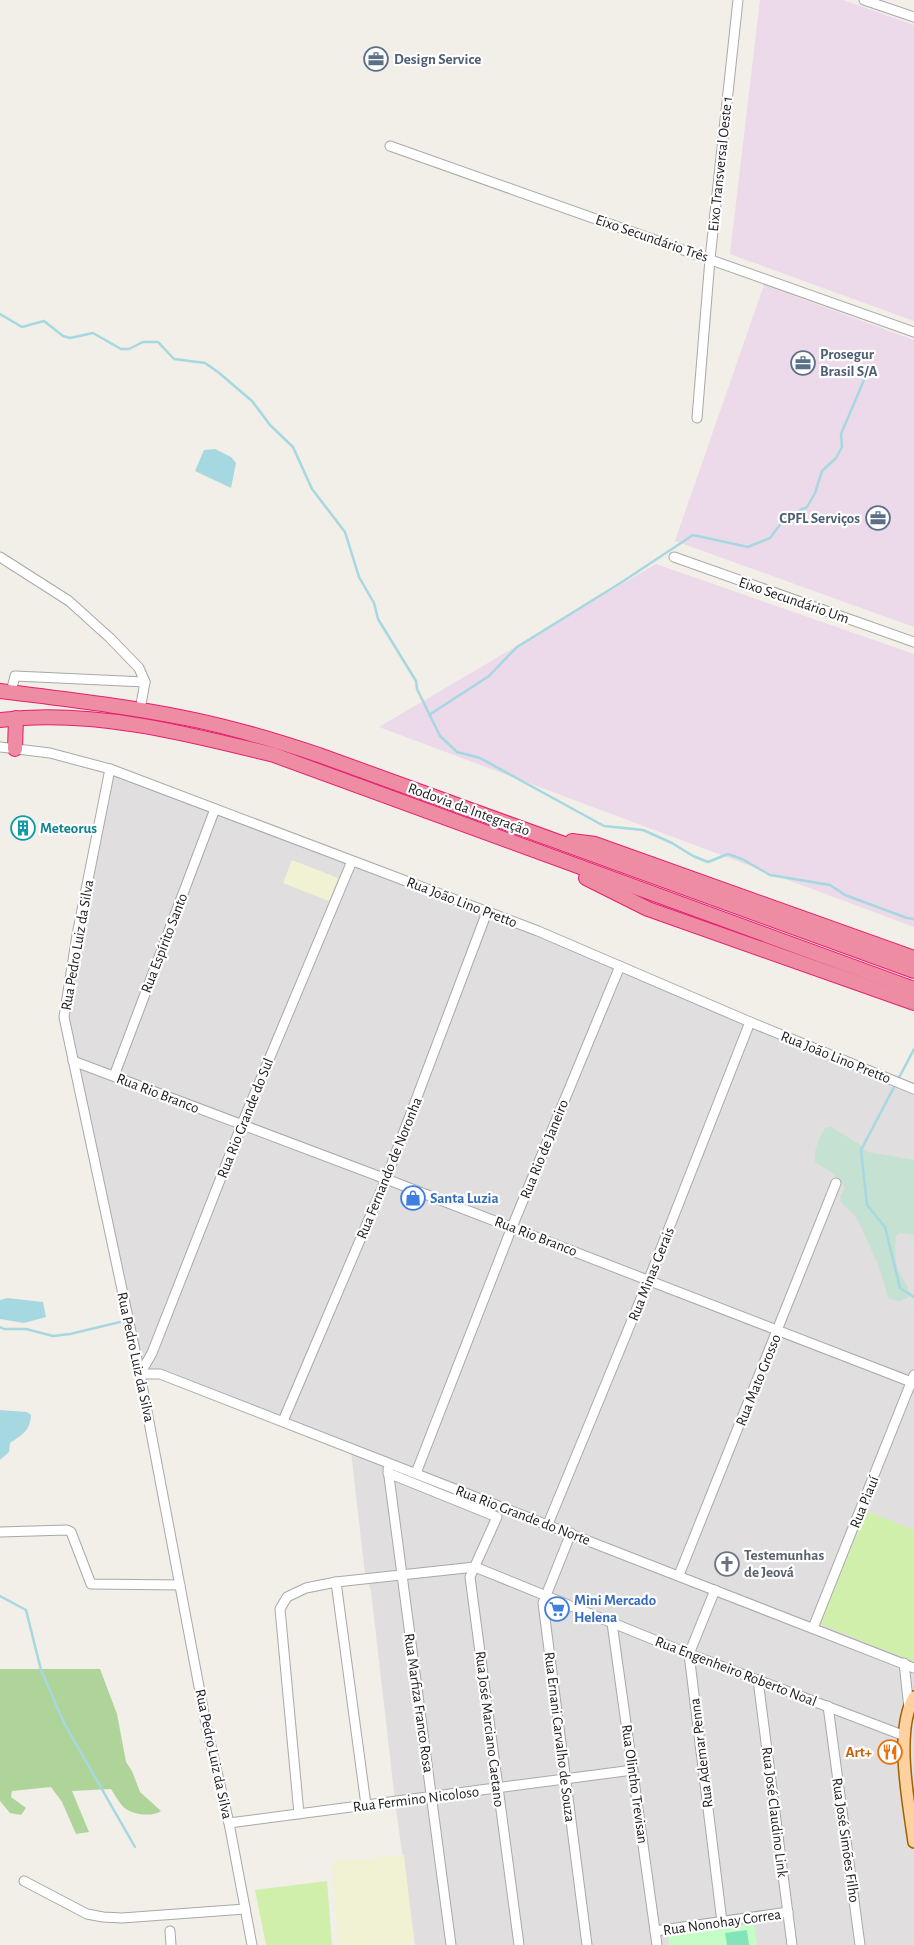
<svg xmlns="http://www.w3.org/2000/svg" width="914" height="1945" font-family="'Alegreya Sans',sans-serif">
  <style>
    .residential { fill: #e0dedf }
    .industrial { fill: #ecd9e9 }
    .farmland { fill: #f1f2d3 }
    .grass { fill: #d0efab }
    .forest { fill: #aed49a }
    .wetland { fill: #c4e1d2 }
    .park { fill: #c4fdc5 }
    .pitch { fill: #82e5b9 }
    .water { fill: #a6d8e2 }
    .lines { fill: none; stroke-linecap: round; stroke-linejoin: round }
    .stream { stroke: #a6d8e2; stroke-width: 2.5 }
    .minor-casing { stroke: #a9a9a9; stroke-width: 11 }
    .major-casing { stroke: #9f6200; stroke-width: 14 }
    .highway-casing { stroke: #e71e6e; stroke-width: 16 }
    .minor { stroke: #fff; stroke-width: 9 }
    .major { stroke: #ffd1a0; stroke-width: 11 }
    .highway { stroke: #ed8ca3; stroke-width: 14 }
    .labels { text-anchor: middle; stroke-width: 4.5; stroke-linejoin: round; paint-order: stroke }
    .service-label { font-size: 15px; font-weight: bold; fill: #4e5e75; stroke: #fff; text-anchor: start }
    .street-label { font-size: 15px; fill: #222; stroke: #fff }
    .culture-label { font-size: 15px; font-weight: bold; fill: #0d838f; stroke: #fff; text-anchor: start }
    .shop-label { font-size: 15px; font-weight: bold; fill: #366cbe; stroke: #fff; text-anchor: start }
    .worship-label { font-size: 15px; font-weight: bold; fill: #5b616d; stroke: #fff; text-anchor: start }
    .food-label { font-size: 15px; font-weight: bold; fill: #c56008; stroke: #fff; text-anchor: end }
  </style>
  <rect width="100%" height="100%" fill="#f2eee8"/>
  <!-- residential -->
  <polygon class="residential" points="110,769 449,897 914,1089 914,1945 415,1945 396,1809 371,1591 365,1574 351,1451 160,1374 140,1374 64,1017"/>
  <!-- industrial -->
  <g class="industrial">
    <polygon points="760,0 843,0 914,25 914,321 730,254"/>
    <polygon points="764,285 914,340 914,627 675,541"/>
    <polygon points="656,564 914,654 914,927 379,727"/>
  </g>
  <!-- farmland -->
  <g class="farmland">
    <polygon points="292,860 338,878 329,901 283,883"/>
    <polygon points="404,1855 414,1942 411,1945 338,1945 332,1862"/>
  </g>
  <!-- grass -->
  <g class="grass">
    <polygon points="866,1511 914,1530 914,1662 820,1624"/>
    <polygon points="327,1881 332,1945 266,1945 255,1890"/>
  </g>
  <!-- forest -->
  <path class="forest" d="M 0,1669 L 100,1669 L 117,1714 L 126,1762 L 132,1771 L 140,1792 L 161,1811 C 153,1817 134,1815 126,1809 C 120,1805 115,1795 111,1789 L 72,1791 L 89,1832 L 76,1834 L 62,1802 L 51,1787 L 12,1791 L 11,1797 L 26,1808 L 21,1815 L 10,1813 L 0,1801 Z"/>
  <!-- wetland -->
  <path class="wetland" d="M 831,1127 L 859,1144 L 867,1152 L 914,1160 L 914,1235 L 900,1233 L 896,1236 C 895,1247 894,1261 899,1272 C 904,1281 909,1286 909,1297 L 900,1301 L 889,1299 L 878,1264 L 856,1216 L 841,1202 L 840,1197 L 845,1188 C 840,1176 825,1168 815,1162 C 813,1152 820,1136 825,1128 Z"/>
  <!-- park -->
  <polygon class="park" points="754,1924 757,1945 669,1945 668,1935"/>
  <!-- pitch -->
  <polygon class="pitch" points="747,1930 749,1945 727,1945 725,1933"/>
  <!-- water -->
  <g class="water">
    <polygon points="215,449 231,457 236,463 231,488 195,471 204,450"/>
    <polygon points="7,1298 43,1302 46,1317 24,1323 0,1319 0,1300"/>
    <path d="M 0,1410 L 27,1412 L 31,1415 C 30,1431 22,1435 10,1443 L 9,1452 L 0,1460 Z"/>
  </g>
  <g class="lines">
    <!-- stream -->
    <g class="stream">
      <polyline points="0,314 22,327 44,321 63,336 70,338 93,333 121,349 129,349 143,342 158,342 174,359 205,363 218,372 252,401 270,425 293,447 312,489 345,532 359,577 374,603 378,619 416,681 417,689 440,736 457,752 480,758 604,826 643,830 672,843 693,856 708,862 728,854 742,859 770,875 830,885 845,895 907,918 914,919"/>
      <polyline points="429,715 489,676 517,647 622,582 693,535 748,547 770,538 786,517 807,507 815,493 822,471 836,458 842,447 841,434 870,366"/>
      <polyline points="914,1049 861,1150 867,1205 885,1227 900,1288 914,1297"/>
      <polyline points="0,1327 4,1329 26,1329 53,1336 70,1334 120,1322"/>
      <polyline points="0,1596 26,1610 41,1670 64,1723 135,1847"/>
    </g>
    <!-- minor casing -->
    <g class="minor-casing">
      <g id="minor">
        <polyline points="864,0 914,17"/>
        <polyline points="390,146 914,332"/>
        <polyline points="697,418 710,259 738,0"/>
        <polyline points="0,557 69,601 110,638 139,668 145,682 140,710"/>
        <polyline points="674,557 914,642"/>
        <polyline points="11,692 15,676 145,682"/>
        <polyline points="0,747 50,753 110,769 538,931 750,1022 914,1089"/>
        <polyline points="110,769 77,935 64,1017 140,1374 207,1729 229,1823 252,1945"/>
        <polyline points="73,1061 386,1179 914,1383"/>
        <polyline points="114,1076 215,809"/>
        <polyline points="140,1374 160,1374 914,1668"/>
        <polyline points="140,1374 152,1353 242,1124 352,861"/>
        <polyline points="283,1421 386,1179 487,912"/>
        <polyline points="388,1469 451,1945"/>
        <polyline points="388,1473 497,1517 470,1577 519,1945"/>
        <polyline points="416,1473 512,1227 620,966"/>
        <polyline points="548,1524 649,1279 750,1022"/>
        <polyline points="0,1532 67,1530 71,1532 91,1584 180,1585"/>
        <polyline points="571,1533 543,1603 587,1945"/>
        <polyline points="679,1575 836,1183"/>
        <polyline points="336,1582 366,1805"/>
        <polyline points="715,1590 689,1654 722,1922"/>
        <polyline points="612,1623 657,1945"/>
        <polyline points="813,1628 914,1375"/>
        <polyline points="904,1663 909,1708"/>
        <polyline points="758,1680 792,1945"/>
        <polyline points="828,1706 860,1945"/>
        <polyline points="299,1814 280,1609 287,1597 306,1588 336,1582 475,1567 689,1654 905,1736"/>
        <polyline points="229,1823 633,1770"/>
        <polyline points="24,1881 87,1914 103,1917 122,1918 245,1909"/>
        <polyline points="170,1931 171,1945"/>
        <polyline points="655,1931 788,1912"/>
      </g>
    </g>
    <!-- major casing -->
    <g class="major-casing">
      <path id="major" d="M 914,1697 C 894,1732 909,1804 914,1842"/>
    </g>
    <!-- highway casing -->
    <g class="highway-casing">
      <g id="highway">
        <path d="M 0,691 C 63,699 127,706 190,719 C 234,728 277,741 319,755 L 914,971"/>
        <path d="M 0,720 C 92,709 186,733 274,755 L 914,989"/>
        <polyline points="15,749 16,718"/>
        <polyline points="572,841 595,844 914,958"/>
        <polyline points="586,878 648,909 914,1003"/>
      </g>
    </g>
    <!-- minor -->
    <use href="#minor" class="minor"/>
    <!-- major -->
    <use href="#major" class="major"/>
    <!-- highway -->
    <use href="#highway" class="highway"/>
  </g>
  <!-- icons -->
  <defs>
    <g id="office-ring" transform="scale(1.25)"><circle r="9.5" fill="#fff" stroke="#5c6f8a" stroke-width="1.5"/><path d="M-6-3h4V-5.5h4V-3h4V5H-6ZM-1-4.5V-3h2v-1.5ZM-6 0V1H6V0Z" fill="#5c6f8a"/></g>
    <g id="building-ring" transform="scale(1.25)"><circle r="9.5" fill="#fff" stroke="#0f9aa8" stroke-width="1.5"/><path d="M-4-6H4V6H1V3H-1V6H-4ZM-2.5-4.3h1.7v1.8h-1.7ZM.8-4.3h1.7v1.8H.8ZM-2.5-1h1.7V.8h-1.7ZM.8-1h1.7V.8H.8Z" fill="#0f9aa8"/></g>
    <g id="shop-ring" transform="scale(1.25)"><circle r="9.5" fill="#fff" stroke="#3f7fe0" stroke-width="1.5"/><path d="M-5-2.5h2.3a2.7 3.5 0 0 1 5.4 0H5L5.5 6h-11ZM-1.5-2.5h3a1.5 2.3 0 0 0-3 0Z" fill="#3f7fe0"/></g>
    <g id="church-ring" transform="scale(1.25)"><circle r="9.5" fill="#fff" stroke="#6b7280" stroke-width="1.5"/><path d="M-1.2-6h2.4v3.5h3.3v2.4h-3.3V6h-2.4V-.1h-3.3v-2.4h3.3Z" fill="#6b7280"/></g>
    <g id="supermarket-ring" transform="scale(1.25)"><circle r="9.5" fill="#fff" stroke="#3f7fe0" stroke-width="1.5"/><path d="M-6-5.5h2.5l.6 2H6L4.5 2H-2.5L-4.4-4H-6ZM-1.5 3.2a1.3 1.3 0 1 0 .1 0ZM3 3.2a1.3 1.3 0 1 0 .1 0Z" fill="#3f7fe0"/></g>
    <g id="restaurant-ring" transform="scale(1.25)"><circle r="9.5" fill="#fff" stroke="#e8710a" stroke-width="1.5"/><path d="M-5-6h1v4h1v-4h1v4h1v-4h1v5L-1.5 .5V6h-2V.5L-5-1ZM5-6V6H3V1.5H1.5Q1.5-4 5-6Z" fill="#e8710a"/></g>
  </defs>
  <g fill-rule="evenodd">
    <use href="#office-ring" x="376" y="59"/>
    <use href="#office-ring" x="803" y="363"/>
    <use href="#office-ring" x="878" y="518"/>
    <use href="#building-ring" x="23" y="828"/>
    <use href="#shop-ring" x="413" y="1198"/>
    <use href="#church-ring" x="727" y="1564"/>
    <use href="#supermarket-ring" x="557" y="1609"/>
    <use href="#restaurant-ring" x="890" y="1752"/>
  </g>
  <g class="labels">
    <!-- service labels -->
    <g class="service-label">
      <text x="394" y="64">Design Service</text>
      <text x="820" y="359">Prosegur<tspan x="820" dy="17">Brasil S/A</tspan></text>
      <text x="860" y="523" text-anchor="end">CPFL Serviços</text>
    </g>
    <!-- street labels -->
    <g class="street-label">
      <text transform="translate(720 164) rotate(-84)" y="5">Eixo Transversal Oeste 1</text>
      <text transform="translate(652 238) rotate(19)" y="5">Eixo Secundário Três</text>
      <text transform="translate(794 600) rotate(19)" y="5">Eixo Secundário Um</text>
      <text transform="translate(469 809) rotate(20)" y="5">Rodovia da Integração</text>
      <text transform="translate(462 902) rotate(21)" y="5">Rua João Lino Pretto</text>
      <text transform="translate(164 943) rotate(-69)" y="5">Rua Espírito Santo</text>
      <text transform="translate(77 945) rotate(-80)" y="5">Rua Pedro Luiz da Silva</text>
      <text transform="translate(836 1057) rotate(22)" y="5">Rua João Lino Pretto</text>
      <text transform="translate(158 1093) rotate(21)" y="5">Rua Rio Branco</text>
      <text transform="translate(245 1118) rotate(-68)" y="5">Rua Rio Grande do Sul</text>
      <text transform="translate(544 1149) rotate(-68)" y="5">Rua Rio de Janeiro</text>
      <text transform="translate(389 1168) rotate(-68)" y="5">Rua Fernando de Noronha</text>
      <text transform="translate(536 1236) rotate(21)" y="5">Rua Rio Branco</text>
      <text transform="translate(651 1274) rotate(-68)" y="5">Rua Minas Gerais</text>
      <text transform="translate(136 1357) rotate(78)" y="5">Rua Pedro Luiz da Silva</text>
      <text transform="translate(758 1380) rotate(-68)" y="5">Rua Mato Grosso</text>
      <text transform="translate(864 1502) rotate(-68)" y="5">Rua Piauí</text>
      <text transform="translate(523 1515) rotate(21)" y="5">Rua Rio Grande do Norte</text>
      <text transform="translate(736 1671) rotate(21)" y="5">Rua Engenheiro Roberto Noal</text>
      <text transform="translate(419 1703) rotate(82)" y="5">Rua Marfiza Franco Rosa</text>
      <text transform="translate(490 1729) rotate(83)" y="5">Rua José Marciano Caetano</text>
      <text transform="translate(560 1737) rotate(83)" y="5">Rua Ernani Carvalho de Souza</text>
      <text transform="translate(701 1753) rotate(-97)" y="5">Rua Ademar Penna</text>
      <text transform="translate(214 1754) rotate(78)" y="5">Rua Pedro Luiz da Silva</text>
      <text transform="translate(635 1784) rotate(82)" y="5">Rua Olintho Trevisan</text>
      <text transform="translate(416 1799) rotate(-7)" y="5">Rua Fermino Nicoloso</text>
      <text transform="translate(775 1812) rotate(83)" y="5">Rua José Claudino Link</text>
      <text transform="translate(846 1840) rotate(82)" y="5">Rua José Simões Filho</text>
      <text transform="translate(722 1922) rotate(-8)" y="5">Rua Nonohay Correa</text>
    </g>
    <!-- culture labels -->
    <g class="culture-label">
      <text x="40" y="833">Meteorus</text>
    </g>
    <!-- shop labels -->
    <g class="shop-label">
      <text x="430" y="1203">Santa Luzia</text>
      <text x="574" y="1605">Mini Mercado<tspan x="574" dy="17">Helena</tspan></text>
    </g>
    <!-- worship labels -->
    <g class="worship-label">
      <text x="744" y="1560">Testemunhas<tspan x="744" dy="17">de Jeová</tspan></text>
    </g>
    <!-- food labels -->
    <g class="food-label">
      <text x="872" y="1757">Art+</text>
    </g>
  </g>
</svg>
